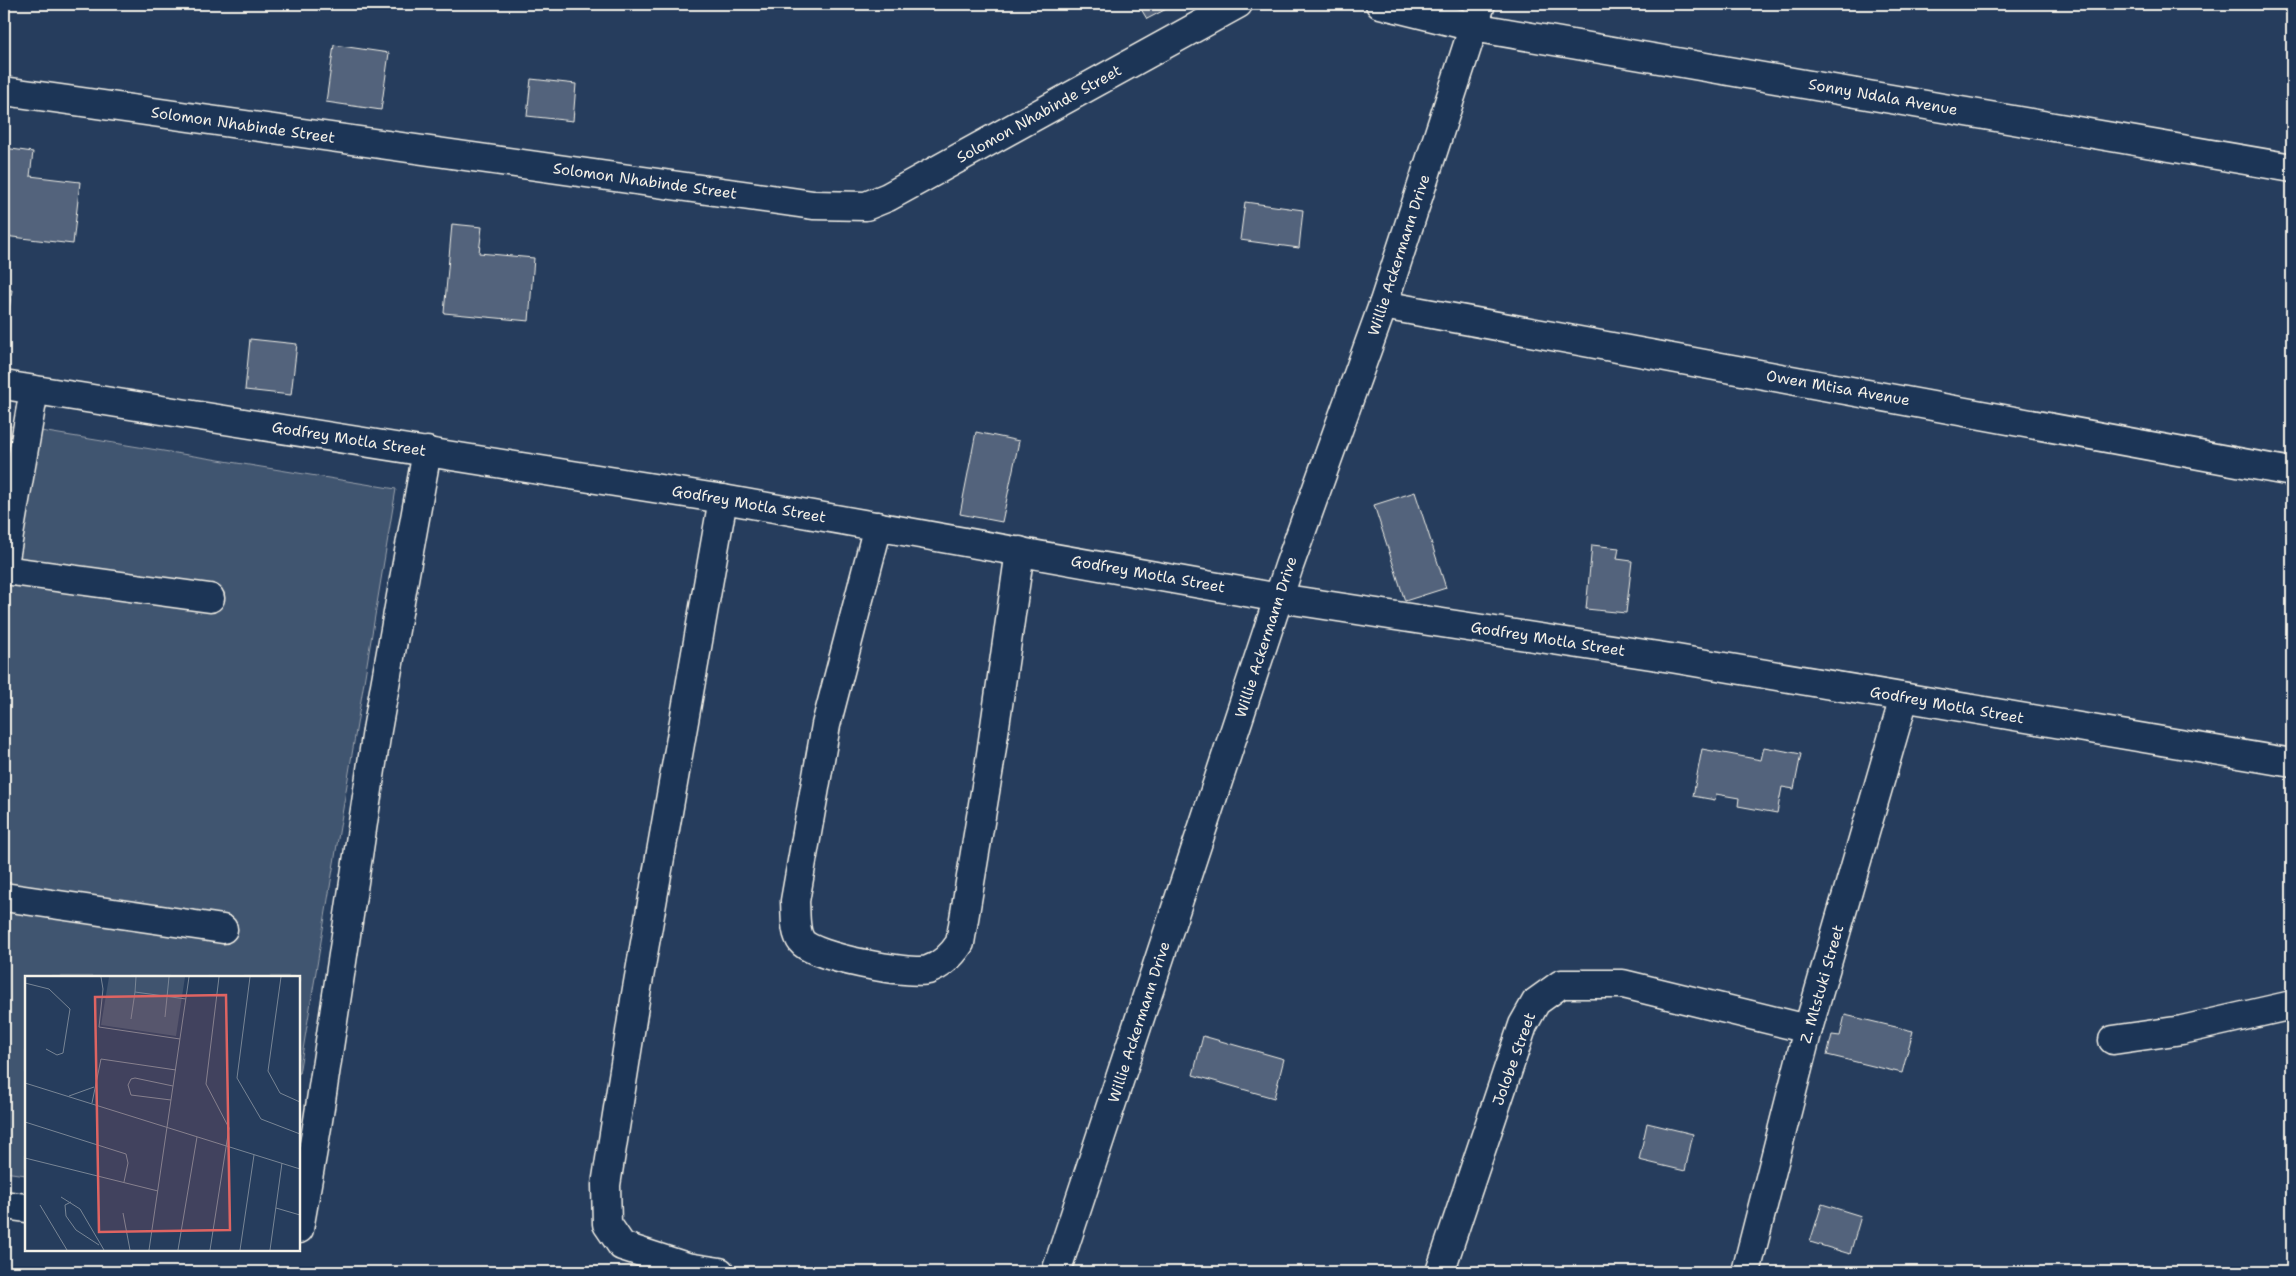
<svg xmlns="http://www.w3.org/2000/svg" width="2296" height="1276" font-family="'Shantell Sans',sans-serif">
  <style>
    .green { fill: #40546f; stroke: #9aa2ac }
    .building { fill: #52647b; stroke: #f4f1e8 }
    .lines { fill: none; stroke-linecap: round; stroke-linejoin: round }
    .minor-casing { stroke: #f4f1e8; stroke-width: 31 }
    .minor { stroke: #1d3557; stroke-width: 28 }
    .labels { text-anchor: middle; stroke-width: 4.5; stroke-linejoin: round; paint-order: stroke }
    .street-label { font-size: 15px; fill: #f4f1e8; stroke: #1d3557 }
    .inset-road { fill: none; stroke: #788595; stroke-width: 1 }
    .view { fill: #df6462; fill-opacity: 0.15; stroke: #df6462; stroke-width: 2.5 }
    .inset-edge { fill: none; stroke: #f4f1e8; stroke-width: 2.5 }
  </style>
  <rect width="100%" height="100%" fill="#263d5d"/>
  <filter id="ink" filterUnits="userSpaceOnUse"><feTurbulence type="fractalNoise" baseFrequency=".02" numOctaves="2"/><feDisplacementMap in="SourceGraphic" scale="10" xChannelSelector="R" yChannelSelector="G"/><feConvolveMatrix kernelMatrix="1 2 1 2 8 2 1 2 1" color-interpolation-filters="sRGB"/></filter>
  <g filter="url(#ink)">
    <!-- green -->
    <polygon class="green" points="4,425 396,489 299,1074 299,977 26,977 26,1175 4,1172"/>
    <!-- building -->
    <g class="building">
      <polygon points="1138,4 1176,4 1147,19"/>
      <polygon points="334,45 389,53 381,110 326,102"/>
      <polygon points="531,79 576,84 573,121 527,116"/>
      <polygon points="4,148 33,152 30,176 80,182 73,244 4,236"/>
      <polygon points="1245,202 1303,210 1299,248 1240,240"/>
      <polygon points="452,224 482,227 479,253 534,258 529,321 444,313"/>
      <polygon points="4,289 12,290 4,343"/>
      <polygon points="250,339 297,344 291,395 245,390"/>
      <polygon points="976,432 1019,441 1002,522 960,514"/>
      <polygon points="1415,492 1446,588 1405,601 1374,505"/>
      <polygon points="1592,545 1619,548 1617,559 1632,561 1626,613 1586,609"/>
      <polygon points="1764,747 1801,754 1794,789 1782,787 1777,813 1738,806 1739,798 1716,794 1715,800 1693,796 1702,749 1761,760"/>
      <polygon points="1845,1015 1913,1031 1902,1073 1827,1055 1832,1035 1840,1036"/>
      <polygon points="1203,1036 1284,1059 1274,1098 1193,1075"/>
      <polygon points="1647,1123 1693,1134 1685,1171 1639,1160"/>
      <polygon points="1822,1204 1861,1216 1850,1254 1810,1242"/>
    </g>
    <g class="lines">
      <!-- minor casing -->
      <g class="minor-casing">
        <g id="minor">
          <polyline points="1380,4 1473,27 2292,168"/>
          <polyline points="4,91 813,205 866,206 888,197 1238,4"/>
          <polyline points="1383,305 2292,472"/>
          <polyline points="4,385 723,499 1279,598 1671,658 2292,763"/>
          <path d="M 878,526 L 826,725 L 795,901 C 796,914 794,932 802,942 C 813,957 910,975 928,970 C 943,965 952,955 960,943 L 989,768 L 1020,551"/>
          <polyline points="4,564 34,390"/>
          <polyline points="4,570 210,598"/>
          <polyline points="4,897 223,929"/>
          <polyline points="2113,1040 2182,1030 2292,1005"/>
          <polyline points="4,1205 26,1208"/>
          <polyline points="299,1229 317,1127 377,730 427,451"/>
          <polyline points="720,1272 687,1267 622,1246 607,1224 606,1185 635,1000 723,499"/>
          <polyline points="1056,1272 1289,566 1383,305 1481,4"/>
          <polyline points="1440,1272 1523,1025 1536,1002 1561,984 1623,984 1808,1029"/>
          <polyline points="1746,1272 1808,1029 1904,698"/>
        </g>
      </g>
      <!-- minor -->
      <use href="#minor" class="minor"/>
    </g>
  </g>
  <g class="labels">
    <!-- street labels -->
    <g class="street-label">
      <text transform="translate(1883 97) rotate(10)" y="5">Sonny Ndala Avenue</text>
      <text transform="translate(1039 114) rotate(-29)" y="5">Solomon Nhabinde Street</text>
      <text transform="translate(243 125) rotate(8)" y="5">Solomon Nhabinde Street</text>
      <text transform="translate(645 181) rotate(8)" y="5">Solomon Nhabinde Street</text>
      <text transform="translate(1399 255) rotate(-72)" y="5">Willie Ackermann Drive</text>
      <text transform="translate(1838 388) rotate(10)" y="5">Owen Mtisa Avenue</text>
      <text transform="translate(349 439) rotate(9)" y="5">Godfrey Motla Street</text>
      <text transform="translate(749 504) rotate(10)" y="5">Godfrey Motla Street</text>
      <text transform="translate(1148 574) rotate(10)" y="5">Godfrey Motla Street</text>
      <text transform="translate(1266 637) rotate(-72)" y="5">Willie Ackermann Drive</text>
      <text transform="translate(1548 639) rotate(9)" y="5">Godfrey Motla Street</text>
      <text transform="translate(1947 705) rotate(10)" y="5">Godfrey Motla Street</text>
      <text transform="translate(1822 984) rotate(-74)" y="5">Z. Mtstuki Street</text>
      <text transform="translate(1139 1022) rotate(-72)" y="5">Willie Ackermann Drive</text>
      <text transform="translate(1514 1059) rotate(-70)" y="5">Jolobe Street</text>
    </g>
  </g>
  <!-- overview -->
  <g transform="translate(25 976)">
    <rect width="275" height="275" fill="#263d5d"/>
    <path d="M 84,1 L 160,1 L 151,60 L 76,49 Z" fill="#40546f"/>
    <path class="inset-road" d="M 76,1 L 78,13 L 74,51 L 155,63M 111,1 L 110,16 L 161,23M 225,1 L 212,102 L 236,143 L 275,158M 256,1 L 243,95 L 255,117 L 275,126M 0,7 L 24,13 L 45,33 L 38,77 L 32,79 L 21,73M 140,41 L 144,1M 106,43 L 110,16M 0,107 L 275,193M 44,120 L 69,111M 146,124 L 106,119 L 103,109 L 106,103 L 110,102 L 148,110M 67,127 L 76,83 L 151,94M 0,146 L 101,178 L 103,187 L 99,206M 0,182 L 133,215M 36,221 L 55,233 L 79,274M 46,226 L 40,229 L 41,240 L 51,254 L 74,269M 15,229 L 42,274M 251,232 L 275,239M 98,237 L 105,274M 124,274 L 164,1M 153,274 L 172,161M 185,274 L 204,152 L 181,108 L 194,1M 215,274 L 229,179M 245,274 L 257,187"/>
    <path class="view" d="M 201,19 L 205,254 L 74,256 L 70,21 Z"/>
    <rect width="275" height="275" class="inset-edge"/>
  </g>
  <!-- margin -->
  <rect width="2296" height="1276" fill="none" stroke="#1d3557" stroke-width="20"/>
  <rect x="10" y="10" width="2276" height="1256" fill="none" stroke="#f4f1e8" stroke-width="2" filter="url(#ink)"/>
</svg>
